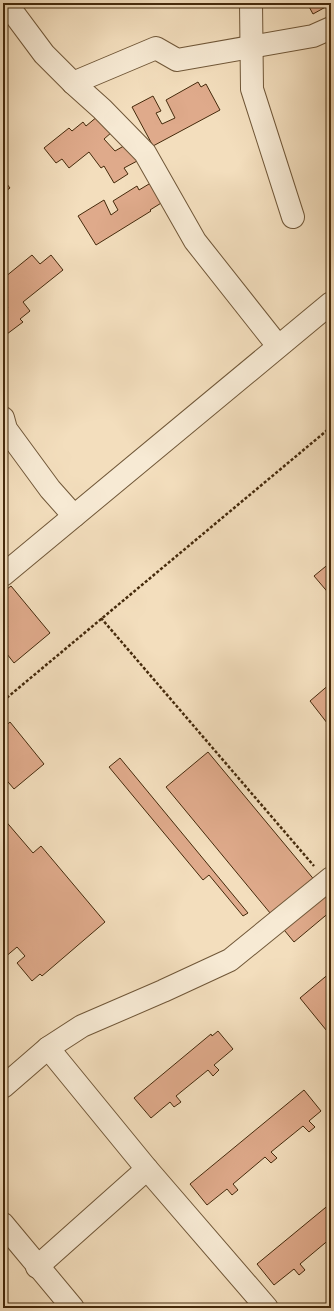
<svg xmlns="http://www.w3.org/2000/svg" width="334" height="1311" font-family="'Libre Caslon Text',serif">
  <style>
    .building { fill: #dfaa8b; stroke: #452a0c }
    .lines { fill: none; stroke-linecap: round; stroke-linejoin: round }
    .minor-casing { stroke: #705738; stroke-width: 24 }
    .path { stroke: #452a0c; stroke-width: 2.5; stroke-dasharray: 3 2; stroke-linecap: butt }
    .minor { stroke: #f7ead4; stroke-width: 22 }
  </style>
  <rect width="100%" height="100%" fill="#f3debd"/>
  <filter id="stains"><feTurbulence type="fractalNoise" baseFrequency=".005" numOctaves="4"/><feColorMatrix values="0 0 0 0 .2 0 0 0 0 .09 0 0 0 0 .02 0 0 0 .5 -.17"/></filter>
  <radialGradient id="worn" r=".72"><stop offset=".6" stop-color="#630" stop-opacity="0"/><stop offset="1" stop-color="#630" stop-opacity=".3"/></radialGradient>
  <!-- building -->
  <g class="building">
    <polygon points="307,3 331,3 331,4 313,14"/>
    <polygon points="198,82 201,87 206,84 220,110 153,146 132,107 153,96 161,111 156,113 162,124 175,118 166,100"/>
    <polygon points="98,116 112,132 104,139 115,151 129,143 139,160 124,168 128,174 114,183 104,166 101,168 89,152 69,168 62,159 56,163 44,148 69,128 72,131 83,122 86,126"/>
    <polygon points="3,179 10,188 3,193"/>
    <polygon points="154,181 166,200 150,210 151,211 96,245 78,216 104,200 111,215 118,210 113,201 137,186 139,190"/>
    <polygon points="32,255 40,264 51,255 63,270 23,302 30,311 20,319 23,322 3,337 3,312 8,308 3,301 3,275 5,277"/>
    <polygon points="331,562 331,596 314,576"/>
    <polygon points="11,586 50,633 14,663 3,649 3,631 8,627 3,621 3,592"/>
    <polygon points="331,683 331,728 310,701"/>
    <polygon points="10,722 44,764 14,789 3,776 3,728"/>
    <polygon points="208,752 331,900 331,911 294,942 166,787"/>
    <polygon points="120,758 248,913 243,916 209,875 203,880 109,767"/>
    <polygon points="3,818 33,853 41,846 105,922 42,976 40,974 32,981 17,963 25,956 17,947 4,958 3,957"/>
    <polygon points="331,972 331,1036 300,998"/>
    <polygon points="218,1031 233,1049 214,1065 219,1070 213,1076 208,1070 176,1096 181,1102 174,1107 170,1102 151,1118 134,1098 211,1034 212,1036"/>
    <polygon points="304,1090 321,1111 309,1121 315,1127 309,1132 303,1126 271,1152 277,1158 271,1163 265,1157 233,1184 238,1190 232,1195 227,1189 207,1205 190,1184"/>
    <polygon points="331,1203 331,1238 300,1264 305,1270 299,1275 294,1269 274,1285 257,1264"/>
  </g>
  <g class="lines">
    <!-- minor casing -->
    <g class="minor-casing">
      <g id="minor">
        <polyline points="6,3 44,54 73,83 102,109 145,153 195,241 278,346"/>
        <polyline points="251,3 252,89 293,217"/>
        <polyline points="73,83 156,48 177,60 313,36 331,28"/>
        <polyline points="3,418 6,429 50,489 74,516"/>
        <polyline points="3,575 331,303"/>
        <polyline points="48,1048 147,1169 267,1308"/>
        <polyline points="3,1087 48,1048 82,1026 163,991 230,960 331,878"/>
        <polyline points="3,1224 73,1308"/>
        <polyline points="37,1267 147,1169"/>
      </g>
    </g>
    <!-- path -->
    <g class="path">
      <polyline points="101,618 314,866"/>
      <polyline points="3,701 331,427"/>
    </g>
    <!-- minor -->
    <use href="#minor" class="minor"/>
  </g>
  <!-- margin -->
  <rect width="334" height="1311" fill="none" stroke="#f3debd" stroke-width="16"/>
  <rect x="4" y="4" width="326" height="1303" fill="none" stroke="#452a0c" stroke-width="2"/>
  <rect x="8" y="8" width="318" height="1295" fill="none" stroke="#452a0c"/>
  <rect width="100%" height="100%" filter="url(#stains)"/>
  <rect width="100%" height="100%" fill="url(#worn)"/>
</svg>
